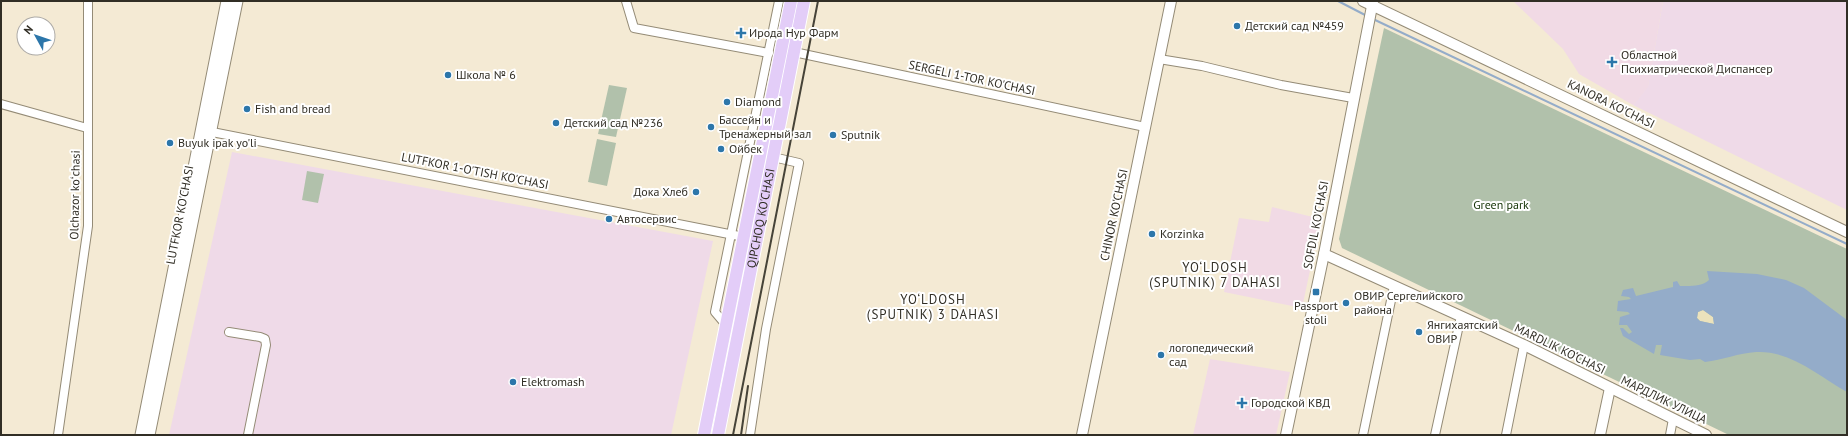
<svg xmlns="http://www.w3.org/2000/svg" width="1848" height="436" font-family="'PT Sans',sans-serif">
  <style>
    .industrial { fill: #efdae8 }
    .medical { fill: #f1dae5 }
    .green { fill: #b1c1ab }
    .sand { fill: #ebe2bc }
    .water { fill: #94acc9; fill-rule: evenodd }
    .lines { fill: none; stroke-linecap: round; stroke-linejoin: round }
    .stream { stroke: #94acc9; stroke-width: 2 }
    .minor-casing { stroke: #948b76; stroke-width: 10 }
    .tertiary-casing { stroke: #948b76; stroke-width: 12 }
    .secondary-casing { stroke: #948b76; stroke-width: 13 }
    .primary-casing { stroke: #fff; stroke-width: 14 }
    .minor { stroke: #fff; stroke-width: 8 }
    .tertiary { stroke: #fff; stroke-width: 10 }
    .secondary { stroke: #fff; stroke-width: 11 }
    .primary { stroke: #e3cdf8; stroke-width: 12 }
    .rail { stroke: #464338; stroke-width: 2 }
    .poi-dot { fill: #2c76aa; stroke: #fff; stroke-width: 1.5 }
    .labels { text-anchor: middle; stroke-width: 4; stroke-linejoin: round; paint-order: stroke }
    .poi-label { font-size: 12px; fill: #312e25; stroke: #fff; text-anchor: start }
    .street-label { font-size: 12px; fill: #312e25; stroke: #fff }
    .park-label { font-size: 12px; fill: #143305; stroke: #fff }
    .neighbourhood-label { font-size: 13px; letter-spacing: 1px; fill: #312e25; stroke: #fff }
  </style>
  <rect width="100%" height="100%" fill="#f4ead4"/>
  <!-- industrial -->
  <g class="industrial">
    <polygon points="1663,1 1847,1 1847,210 1633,105 1648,86"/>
    <polygon points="232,152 713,241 671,435 169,435"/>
  </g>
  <!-- medical -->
  <g class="medical">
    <polygon points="1513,1 1663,1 1648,87 1633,105 1579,74 1563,49"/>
    <polygon points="1272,207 1321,219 1302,308 1224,292 1239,218 1269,222"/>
    <polygon points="1210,359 1290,372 1276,435 1193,435"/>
  </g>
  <!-- green -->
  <g class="green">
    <polygon points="1384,28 1847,249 1847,435 1729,435 1342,248 1339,239"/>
    <polygon points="609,85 627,88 616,137 598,134"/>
    <polygon points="597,139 616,143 607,186 588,182"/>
    <polygon points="307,171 324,174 318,203 302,200"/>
  </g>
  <!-- sand -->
  <polygon class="sand" points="1703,310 1713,317 1714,324 1700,321 1697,318 1698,312"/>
  <!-- water -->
  <path class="water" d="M 1707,271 L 1757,274 L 1786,280 L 1804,288 L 1847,320 L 1847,392 C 1819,376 1790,350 1756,352 C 1739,353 1722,360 1705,362 L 1700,359 L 1690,360 L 1660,355 L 1662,345 L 1656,345 L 1654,354 L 1623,336 L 1620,328 L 1623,328 L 1629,334 L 1632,332 L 1627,325 L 1619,325 L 1620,317 L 1630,314 L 1628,312 L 1617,311 L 1618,301 L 1631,299 L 1629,297 L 1621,296 L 1623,290 L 1633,288 L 1636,296 L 1673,287 L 1673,282 L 1677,281 L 1680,286 C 1689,286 1702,287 1709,280 ZM 1703,310 L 1713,317 L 1714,324 L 1700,321 L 1697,318 L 1698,312 Z"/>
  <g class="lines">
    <!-- stream -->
    <g class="stream">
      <polyline points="1338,1 1367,16"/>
      <polyline points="1373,19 1847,244"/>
    </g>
    <!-- minor casing -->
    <g class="minor-casing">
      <g id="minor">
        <polyline points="626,1 634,28 769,53"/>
        <polyline points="794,52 1145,127"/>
        <polyline points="1159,59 1202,66 1281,85 1353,98"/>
        <polyline points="1,104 87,128"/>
        <polyline points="207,131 744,237"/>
        <polyline points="726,325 715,312 779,1"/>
        <polyline points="229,332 260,337 265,339 266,345 248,435"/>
        <polyline points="58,435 88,226 88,1"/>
        <polyline points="750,435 766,329 799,163 773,157"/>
        <polyline points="1363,435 1394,286"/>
        <polyline points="1435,435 1461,316"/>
        <polyline points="1506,435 1524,345"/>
        <polyline points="1670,435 1673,419"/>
      </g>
    </g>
    <!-- tertiary casing -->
    <g class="tertiary-casing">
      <g id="tertiary">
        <polyline points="1363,1 1847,232"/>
        <polyline points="1324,254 1524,345 1706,435"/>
        <polyline points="1082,435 1171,1"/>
        <polyline points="1286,435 1324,254 1373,1"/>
        <polyline points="1600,435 1610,388"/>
      </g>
    </g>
    <!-- secondary casing -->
    <g class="secondary-casing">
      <g id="secondary">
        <polyline points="141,435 227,1"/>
        <polyline points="149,435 237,1"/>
      </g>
    </g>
    <!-- primary casing -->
    <g class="primary-casing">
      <g id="primary">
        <polyline points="704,435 791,1"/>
        <path id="s1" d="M 718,435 L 804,1"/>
      </g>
    </g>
    <!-- minor -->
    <use href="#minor" class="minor"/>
    <!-- tertiary -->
    <use href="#tertiary" class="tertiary"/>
    <!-- secondary -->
    <use href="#secondary" class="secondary"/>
    <!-- primary -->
    <use href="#primary" class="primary"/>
    <!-- rail -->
    <g class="rail">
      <polyline points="733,435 818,1"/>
      <polyline points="741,435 748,386"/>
    </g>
  </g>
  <!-- markers -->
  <g class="poi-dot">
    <circle cx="1237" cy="26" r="4"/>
    <path d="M739 27h4v4h4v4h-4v4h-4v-4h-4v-4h4z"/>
    <path d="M1610 56h4v4h4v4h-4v4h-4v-4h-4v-4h4z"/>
    <circle cx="448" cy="75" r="4"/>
    <circle cx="727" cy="102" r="4"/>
    <circle cx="247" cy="109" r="4"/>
    <circle cx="556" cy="123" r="4"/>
    <circle cx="711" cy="127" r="4"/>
    <circle cx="833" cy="135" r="4"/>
    <circle cx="170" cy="143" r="4"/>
    <circle cx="721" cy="149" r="4"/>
    <circle cx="696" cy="192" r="4"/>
    <circle cx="609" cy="219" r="4"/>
    <circle cx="1152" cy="234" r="4"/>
    <rect x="1312" y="288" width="8" height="8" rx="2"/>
    <circle cx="1346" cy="303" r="4"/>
    <circle cx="1419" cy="332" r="4"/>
    <circle cx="1161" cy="355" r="4"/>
    <circle cx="513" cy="382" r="4"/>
    <path d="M1240 397h4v4h4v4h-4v4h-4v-4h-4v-4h4z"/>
  </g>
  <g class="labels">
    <!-- poi labels -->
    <g class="poi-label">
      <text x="1245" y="30">Детский сад №459</text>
      <text x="749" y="37">Ирода Нур Фарм</text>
      <text x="1621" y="59">Областной<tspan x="1621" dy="14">Психиатрической Диспансер</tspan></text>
      <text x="456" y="79">Школа № 6</text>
      <text x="735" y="106">Diamond</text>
      <text x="255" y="113">Fish and bread</text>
      <text x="719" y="124">Бассейн и<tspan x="719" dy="14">Тренажерный зал</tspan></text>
      <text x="564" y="127">Детский сад №236</text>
      <text x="841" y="139">Sputnik</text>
      <text x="178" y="147">Buyuk ipak yo'li</text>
      <text x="729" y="153">Ойбек</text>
      <text x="688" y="196" text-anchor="end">Дока Хлеб</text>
      <text x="617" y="223">Автосервис</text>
      <text x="1160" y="238">Korzinka</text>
      <text x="1354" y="300">ОВИР Сергелийского<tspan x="1354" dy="14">района</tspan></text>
      <text x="1316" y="310" text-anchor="middle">Passport<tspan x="1316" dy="14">stoli</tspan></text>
      <text x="1427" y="329">Янгихаятский<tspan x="1427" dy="14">ОВИР</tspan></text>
      <text x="1169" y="352">логопедический<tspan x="1169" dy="14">сад</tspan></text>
      <text x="521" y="386">Elektromash</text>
      <text x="1251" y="407">Городской КВД</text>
    </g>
    <!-- street labels -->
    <g class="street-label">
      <text transform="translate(972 78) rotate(12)" y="4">SERGELI 1-TOR KO'CHASI</text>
      <text transform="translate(1611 104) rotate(26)" y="4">KANORA KO'CHASI</text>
      <text transform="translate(475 171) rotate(11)" y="4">LUTFKOR 1-O'TISH KO'CHASI</text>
      <text transform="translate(75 195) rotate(-89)" y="4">Olchazor koʻchasi</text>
      <text transform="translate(180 215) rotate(-79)" y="4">LUTFKOR KO'CHASI</text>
      <text transform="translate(1114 215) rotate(-78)" y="4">CHINOR KO'CHASI</text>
      <text dy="4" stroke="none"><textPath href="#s1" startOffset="221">QIPCHOQ KO'CHASI</textPath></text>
      <text transform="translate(1316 225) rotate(-79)" y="4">SOFDIL KO'CHASI</text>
      <text transform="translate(1560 349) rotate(26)" y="4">MARDLIK KO‘CHASI</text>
      <text transform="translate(1664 400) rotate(26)" y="4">МАРДЛИК УЛИЦА</text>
    </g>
    <!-- park labels -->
    <g class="park-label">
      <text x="1501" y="209">Green park</text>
    </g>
    <!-- neighbourhood labels -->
    <g class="neighbourhood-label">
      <text x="1215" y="272">YO‘LDOSH<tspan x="1215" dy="15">(SPUTNIK) 7 DAHASI</tspan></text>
      <text x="933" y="304">YO‘LDOSH<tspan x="933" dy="15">(SPUTNIK) 3 DAHASI</tspan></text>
    </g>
  </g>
  <!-- border -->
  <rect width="1848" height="436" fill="none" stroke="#312e25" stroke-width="4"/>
  <!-- north arrow -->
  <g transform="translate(36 36) rotate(310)"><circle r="19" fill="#ffffff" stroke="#adaba8"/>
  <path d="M0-3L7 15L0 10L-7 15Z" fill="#2c76aa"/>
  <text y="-6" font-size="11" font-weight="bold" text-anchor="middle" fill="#312e25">N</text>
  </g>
</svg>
